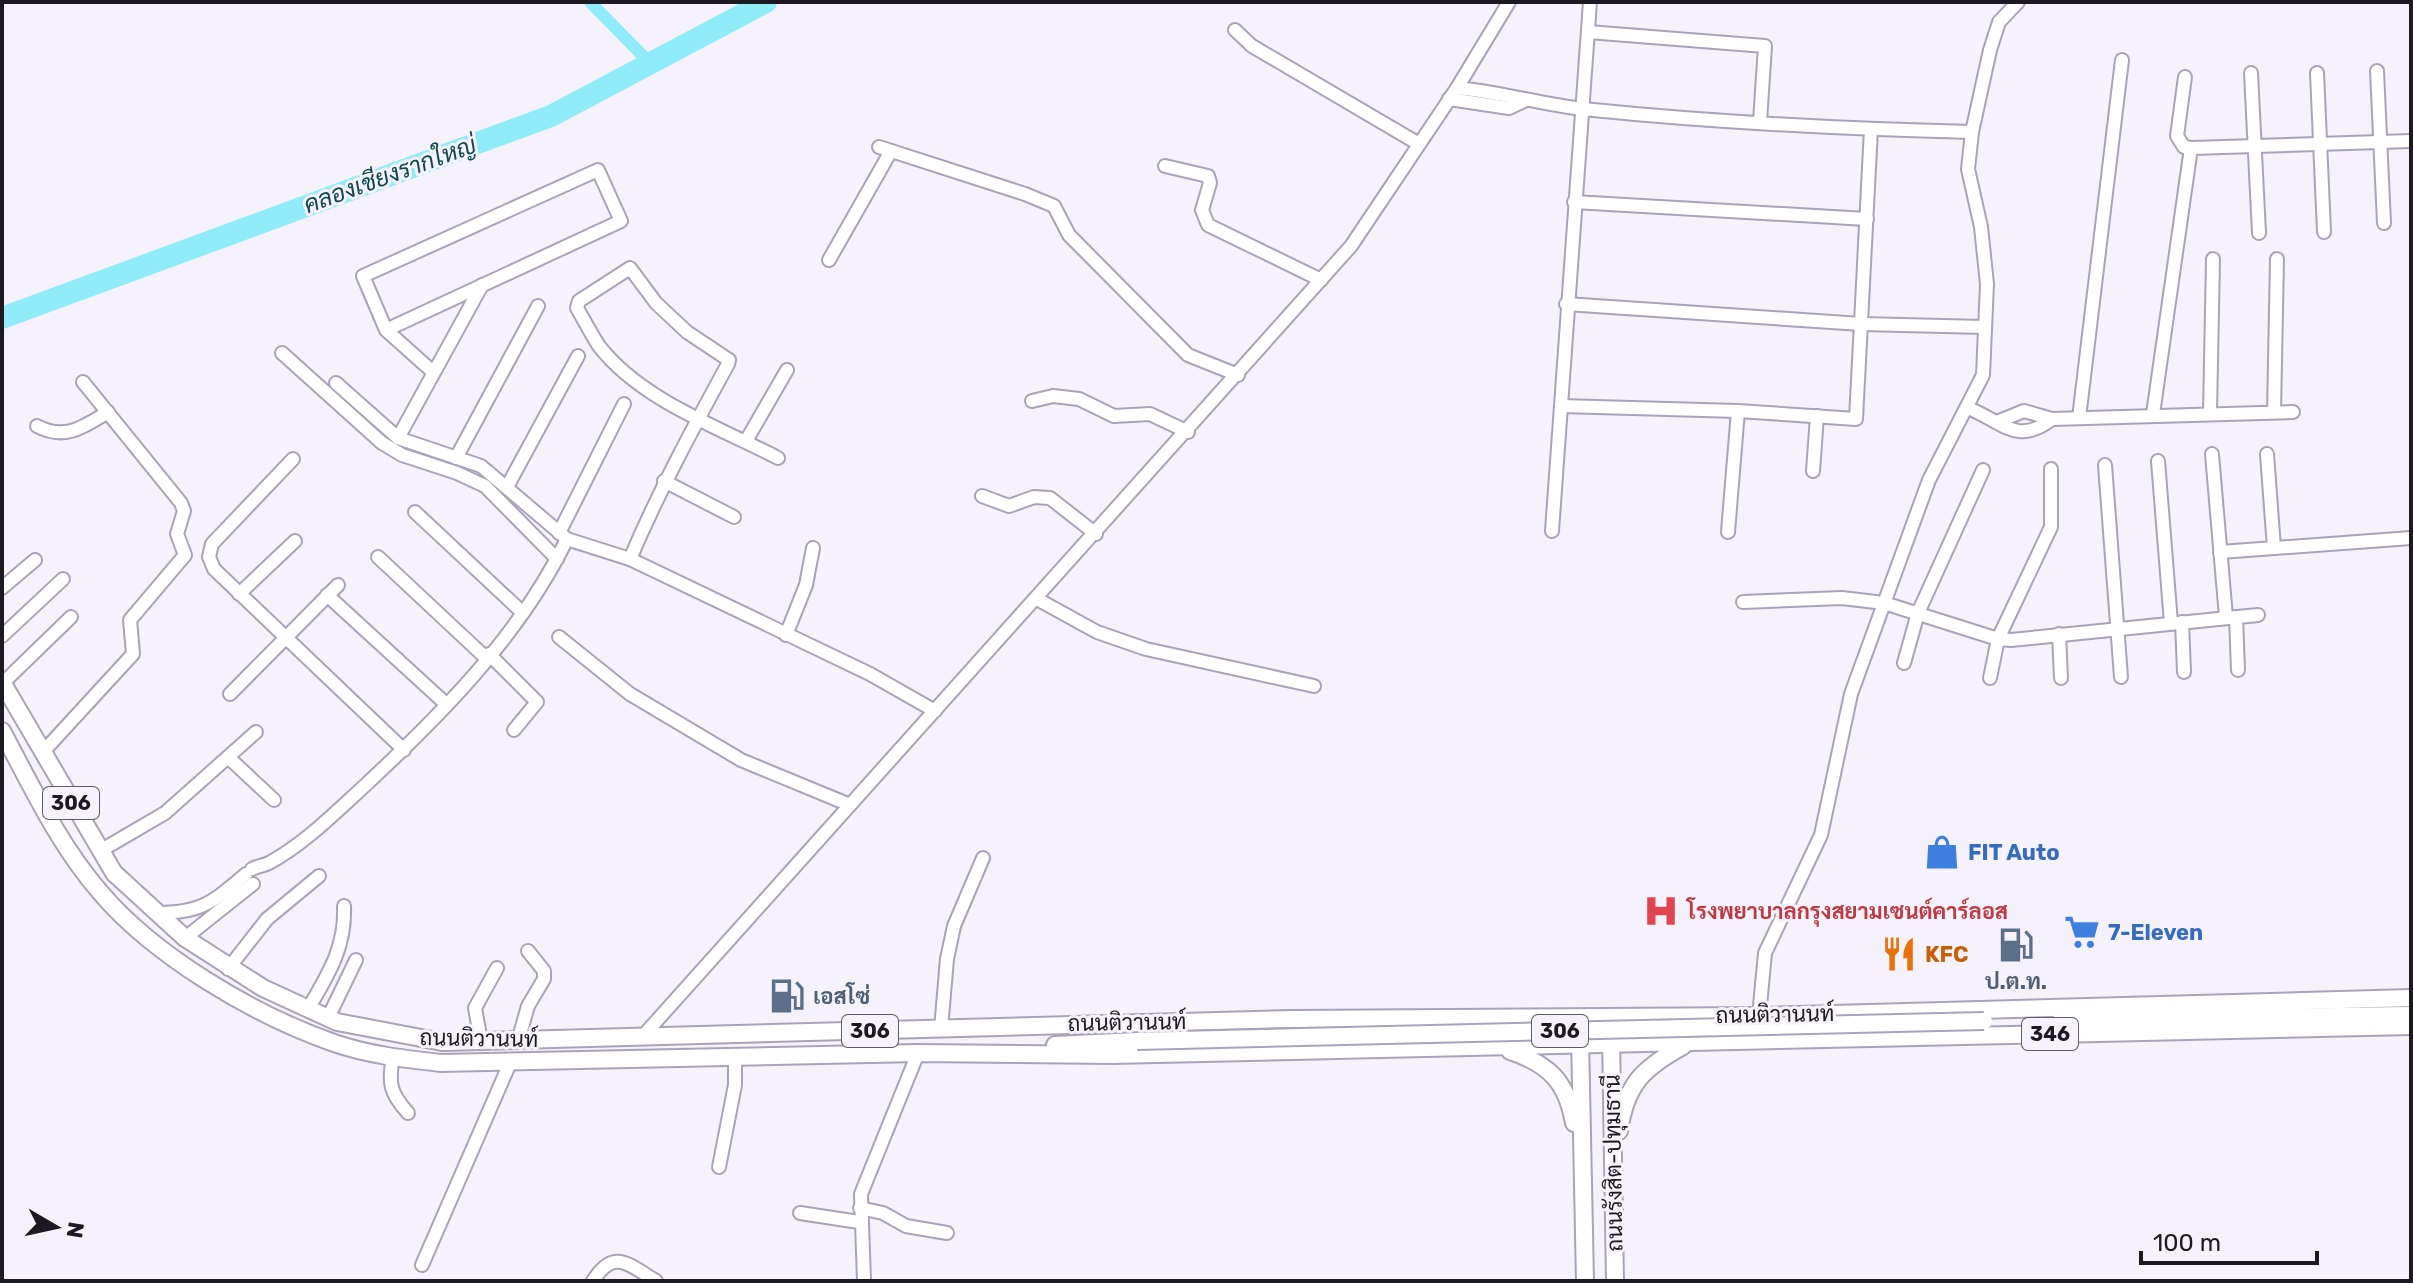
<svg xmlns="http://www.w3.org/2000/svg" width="2413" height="1283" font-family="Rubik,Sarabun,sans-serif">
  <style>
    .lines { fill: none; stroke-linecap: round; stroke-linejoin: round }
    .canal { stroke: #91ecf9; stroke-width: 12 }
    .river { stroke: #91ecf9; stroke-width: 22 }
    .minor-casing { stroke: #aba2ba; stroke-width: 16 }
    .major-casing { stroke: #aba2ba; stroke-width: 20 }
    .minor { stroke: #fff; stroke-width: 12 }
    .major { stroke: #fff; stroke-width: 16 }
    .major-bridge-casing { stroke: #aba2ba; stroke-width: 20; stroke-linecap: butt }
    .major-bridge { stroke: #fff; stroke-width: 16 }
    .labels { text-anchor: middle; stroke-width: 6; stroke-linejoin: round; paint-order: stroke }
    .shield { fill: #f6f2fc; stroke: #5d5a63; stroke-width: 2 }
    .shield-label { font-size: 20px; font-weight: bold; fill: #1c1922 }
    .shop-label { font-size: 22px; font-weight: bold; fill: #366cbe; stroke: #f6f2fc; text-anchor: start }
    .health-label { font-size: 22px; font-weight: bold; fill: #be3a42; stroke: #f6f2fc; text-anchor: start }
    .food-label { font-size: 22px; font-weight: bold; fill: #c56008; stroke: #f6f2fc; text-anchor: start }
    .service-label { font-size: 22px; font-weight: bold; fill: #4e5e75; stroke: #f6f2fc }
    .street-label { font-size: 22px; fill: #1c1922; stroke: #f6f2fc }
    .water-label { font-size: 24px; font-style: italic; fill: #114950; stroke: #f6f2fc }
  </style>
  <rect width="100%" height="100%" fill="#f6f2fc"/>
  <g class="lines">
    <!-- canal -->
    <polyline class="canal" points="590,2 650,63"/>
    <!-- river -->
    <polyline class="river" points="2,318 551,116 766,2"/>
    <!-- minor casing -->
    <g class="minor-casing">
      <g id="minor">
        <polyline points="1235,30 1252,46 1419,144"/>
        <polyline points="1588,32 1765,46 1760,121"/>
        <polyline points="2377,71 2384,223"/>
        <polyline points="2251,73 2259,233"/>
        <polyline points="2317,73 2324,232"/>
        <polyline points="2185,77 2177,136 2184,147 2191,148"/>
        <path d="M 1457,88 C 1500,92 1540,104 1583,109 C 1710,122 1844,129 1972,132"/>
        <polyline points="1449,99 1509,108 1526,100"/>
        <polyline points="879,147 1025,194 1054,206 1069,235 1188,355 1238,375"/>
        <polyline points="1165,166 1208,176 1210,183 1202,210 1208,225 1321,280"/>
        <polyline points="1574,202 1867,219"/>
        <polyline points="829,260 891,151"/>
        <polyline points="1566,304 1861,324 1984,327"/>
        <polyline points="386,330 621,221 598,170 363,276 386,330 433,372"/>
        <polyline points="282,353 382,443 402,455 457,473 485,486 557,559"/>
        <polyline points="336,383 398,438 481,466 567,539 630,559 870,674 935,711"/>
        <polyline points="1032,401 1053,396 1079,399 1114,416 1150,414 1188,432"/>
        <polyline points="1561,406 1738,411 1856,419 1871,129"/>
        <path d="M 1968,408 C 2003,422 2017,446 2052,419"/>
        <polyline points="2274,412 2277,259"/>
        <polyline points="2210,413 2213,259"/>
        <polyline points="2153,414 2191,148 2411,141"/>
        <polyline points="2079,418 2122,60"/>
        <polyline points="1999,421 2024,411 2052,419 2293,412"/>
        <path d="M 37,426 C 65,441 83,427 108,412"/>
        <polyline points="398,438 482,285"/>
        <polyline points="746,441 787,370"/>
        <polyline points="2212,454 2226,617"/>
        <polyline points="2267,454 2274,548"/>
        <polyline points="456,458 538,306"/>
        <polyline points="293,459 212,544 209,557 214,569 404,750"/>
        <polyline points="2158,461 2171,623"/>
        <polyline points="2105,465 2121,677"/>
        <polyline points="1813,471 1817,416"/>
        <polyline points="664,481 734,517"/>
        <polyline points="507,487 578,356"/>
        <polyline points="982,496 1009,506 1034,497 1050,498 1096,534"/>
        <polyline points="415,512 523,613"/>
        <polyline points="1552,531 1590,2"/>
        <polyline points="1728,532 1738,411"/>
        <polyline points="559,533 624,404"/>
        <polyline points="2220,552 2411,538"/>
        <polyline points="378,557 486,658"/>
        <path d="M 630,559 C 659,491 693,428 728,364 L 729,360 L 687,332 L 656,303 L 630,268 L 579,301 L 577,308 C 584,320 591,334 599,346 C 641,400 718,427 778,458"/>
        <polyline points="2,588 35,560"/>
        <polyline points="239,594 295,541"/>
        <polyline points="327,595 446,704"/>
        <polyline points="1037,599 1097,632 1146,649 1314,686"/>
        <polyline points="1743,602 1842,598 1884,603 1998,639 2011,640 2258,615"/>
        <polyline points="2236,617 2238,670"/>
        <polyline points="2182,622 2184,672"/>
        <polyline points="2059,634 2061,678"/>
        <polyline points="786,635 806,585 813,548"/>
        <polyline points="2,636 63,579"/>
        <polyline points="559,637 630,694 741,760 850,805"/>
        <polyline points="489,654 537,702 514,730"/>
        <polyline points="1904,663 1918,613 1983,470"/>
        <polyline points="1990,678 1998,639 2051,527 2051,469"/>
        <polyline points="3,683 71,617"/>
        <polyline points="230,694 338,585"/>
        <polyline points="42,753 133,654 130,620 185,555 177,534 184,511 181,503 83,382"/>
        <polyline points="229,758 274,800"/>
        <polyline points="100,851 165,813 256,732"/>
        <path d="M 252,869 C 257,866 263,866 269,863 C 301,846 332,816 359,791 C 438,718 520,636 567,539"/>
        <path d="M 156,913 C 201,913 212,903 246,874"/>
        <polyline points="185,938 253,884"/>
        <polyline points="228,969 267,919 319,876"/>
        <path d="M 308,1009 C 328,975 346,947 344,906"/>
        <polyline points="1759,1016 1765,953 1821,835 1851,694 1929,480 1983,375 1987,284 1981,227 1968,169 1972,132 1990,50 1999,22 2018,2"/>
        <polyline points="328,1018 356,960"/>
        <polyline points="941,1029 947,959 954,926 983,858"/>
        <polyline points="643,1036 1351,246 1457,88 1509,2"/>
        <polyline points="481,1041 475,1008 497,968"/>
        <polyline points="518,1041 528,1006 544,979 544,971 528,951"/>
        <path d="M 393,1057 C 388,1083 390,1093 408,1113"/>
        <polyline points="719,1167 735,1085 735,1057"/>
        <polyline points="860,1208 883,1213 906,1226 947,1233"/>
        <polyline points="800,1213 859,1222"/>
        <polyline points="422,1265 510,1063"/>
        <path d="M 593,1281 C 614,1247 629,1265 656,1281"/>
        <polyline points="864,1281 861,1194 918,1053"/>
      </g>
    </g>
    <!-- major casing -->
    <g class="major-casing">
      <g id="major">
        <polyline points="2,682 114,873 185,938 263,988 337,1022 442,1042 1293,1019 1759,1016 2411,998"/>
        <path d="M 2,731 C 31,785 59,845 100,892 C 154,956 254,1015 334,1043 C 369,1055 405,1059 441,1063 L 918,1053 L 1111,1055 L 2411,1026"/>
        <polyline points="2061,1020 2411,1015"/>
        <polyline points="1611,1036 1615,1281"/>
        <polyline points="1580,1037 1585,1281"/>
        <polyline points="1055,1045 1137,1041"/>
        <path d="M 1510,1051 C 1549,1064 1567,1082 1574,1123"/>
        <path d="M 1619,1131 C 1626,1084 1643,1068 1683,1046"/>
      </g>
    </g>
    <!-- minor -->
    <use href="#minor" class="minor"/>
    <!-- major -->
    <use href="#major" class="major"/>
    <!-- major-bridge casing -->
    <g class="major-bridge-casing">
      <polyline id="major-bridge" points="1137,1041 1984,1021"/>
    </g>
    <!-- major-bridge -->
    <use href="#major-bridge" class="major-bridge"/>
  </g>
  <!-- icons -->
  <defs>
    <g id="shop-bare" transform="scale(2.76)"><path d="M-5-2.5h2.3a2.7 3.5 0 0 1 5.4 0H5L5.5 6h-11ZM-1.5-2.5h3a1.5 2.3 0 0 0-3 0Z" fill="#3f7fe0" stroke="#f6f2fc" stroke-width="2.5" paint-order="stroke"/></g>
    <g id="hospital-bare" transform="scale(2.76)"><path d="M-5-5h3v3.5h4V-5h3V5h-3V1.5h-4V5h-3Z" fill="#e0444e" stroke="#f6f2fc" stroke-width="2.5" paint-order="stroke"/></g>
    <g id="supermarket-bare" transform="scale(2.76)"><path d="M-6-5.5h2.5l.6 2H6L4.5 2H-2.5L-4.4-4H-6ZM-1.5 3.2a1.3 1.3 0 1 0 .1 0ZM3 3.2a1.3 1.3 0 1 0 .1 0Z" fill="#3f7fe0" stroke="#f6f2fc" stroke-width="2.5" paint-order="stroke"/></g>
    <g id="fuel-bare" transform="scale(2.76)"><path d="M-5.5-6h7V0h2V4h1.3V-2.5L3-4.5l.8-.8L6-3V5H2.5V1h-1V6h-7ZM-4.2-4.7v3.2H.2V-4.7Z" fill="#5c6f8a" stroke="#f6f2fc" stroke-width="2.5" paint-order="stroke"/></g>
    <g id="restaurant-bare" transform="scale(2.76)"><path d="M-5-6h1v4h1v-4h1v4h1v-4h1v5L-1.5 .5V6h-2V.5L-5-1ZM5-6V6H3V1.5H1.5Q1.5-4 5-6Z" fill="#e8710a" stroke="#f6f2fc" stroke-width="2.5" paint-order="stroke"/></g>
  </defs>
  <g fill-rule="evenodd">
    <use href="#shop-bare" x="1942" y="852"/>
    <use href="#hospital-bare" x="1661" y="911"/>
    <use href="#supermarket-bare" x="2082" y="932"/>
    <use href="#fuel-bare" x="2016" y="945"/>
    <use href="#restaurant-bare" x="1899" y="954"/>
    <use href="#fuel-bare" x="787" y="996"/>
  </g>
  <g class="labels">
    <!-- shield labels -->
    <g class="shield">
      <rect x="43" y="787" width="56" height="32" rx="6"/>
      <rect x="842" y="1015" width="56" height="32" rx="6"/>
      <rect x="1532" y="1015" width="56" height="32" rx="6"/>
      <rect x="2022" y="1018" width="56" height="32" rx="6"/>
    </g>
    <g class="shield-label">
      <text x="71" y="810">306</text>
      <text x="870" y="1038">306</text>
      <text x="1560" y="1038">306</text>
      <text x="2050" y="1041">346</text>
    </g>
    <!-- shop labels -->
    <g class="shop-label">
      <text x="1968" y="860">FIT Auto</text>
      <text x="2108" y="940">7-Eleven</text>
    </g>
    <!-- health labels -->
    <g class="health-label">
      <text x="1687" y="919">โรงพยาบาลกรุงสยามเซนต์คาร์ลอส</text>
    </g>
    <!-- food labels -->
    <g class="food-label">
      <text x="1925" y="962">KFC</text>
    </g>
    <!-- service labels -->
    <g class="service-label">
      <text x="2016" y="989">ป.ต.ท.</text>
      <text x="813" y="1004" text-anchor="start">เอสโซ่</text>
    </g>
    <!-- street labels -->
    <g class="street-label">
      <text transform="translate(1775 1014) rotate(-1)" y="8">ถนนติวานนท์</text>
      <text transform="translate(1127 1022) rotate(-1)" y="8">ถนนติวานนท์</text>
      <text transform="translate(479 1038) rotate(1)" y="8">ถนนติวานนท์</text>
      <text transform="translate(1613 1163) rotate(-91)" y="8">ถนนรังสิต-ปทุมธานี</text>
    </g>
    <!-- water labels -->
    <g class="water-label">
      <text transform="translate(390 175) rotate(-20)" y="8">คลองเชียงรากใหญ่</text>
    </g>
  </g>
  <!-- border -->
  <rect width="2413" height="1283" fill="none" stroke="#1c1922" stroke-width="8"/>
  <!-- north arrow -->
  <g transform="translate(56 1227) rotate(99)" stroke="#f6f2fc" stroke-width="6" paint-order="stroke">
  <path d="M0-6L14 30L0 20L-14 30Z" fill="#1c1922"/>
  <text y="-12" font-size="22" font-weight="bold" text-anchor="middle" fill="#1c1922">N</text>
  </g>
  <!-- scale -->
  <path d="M2141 1251v12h176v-12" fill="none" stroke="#1c1922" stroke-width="4"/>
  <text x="2153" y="1251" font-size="24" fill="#1c1922" stroke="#f6f2fc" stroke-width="6" paint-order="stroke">100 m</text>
</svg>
